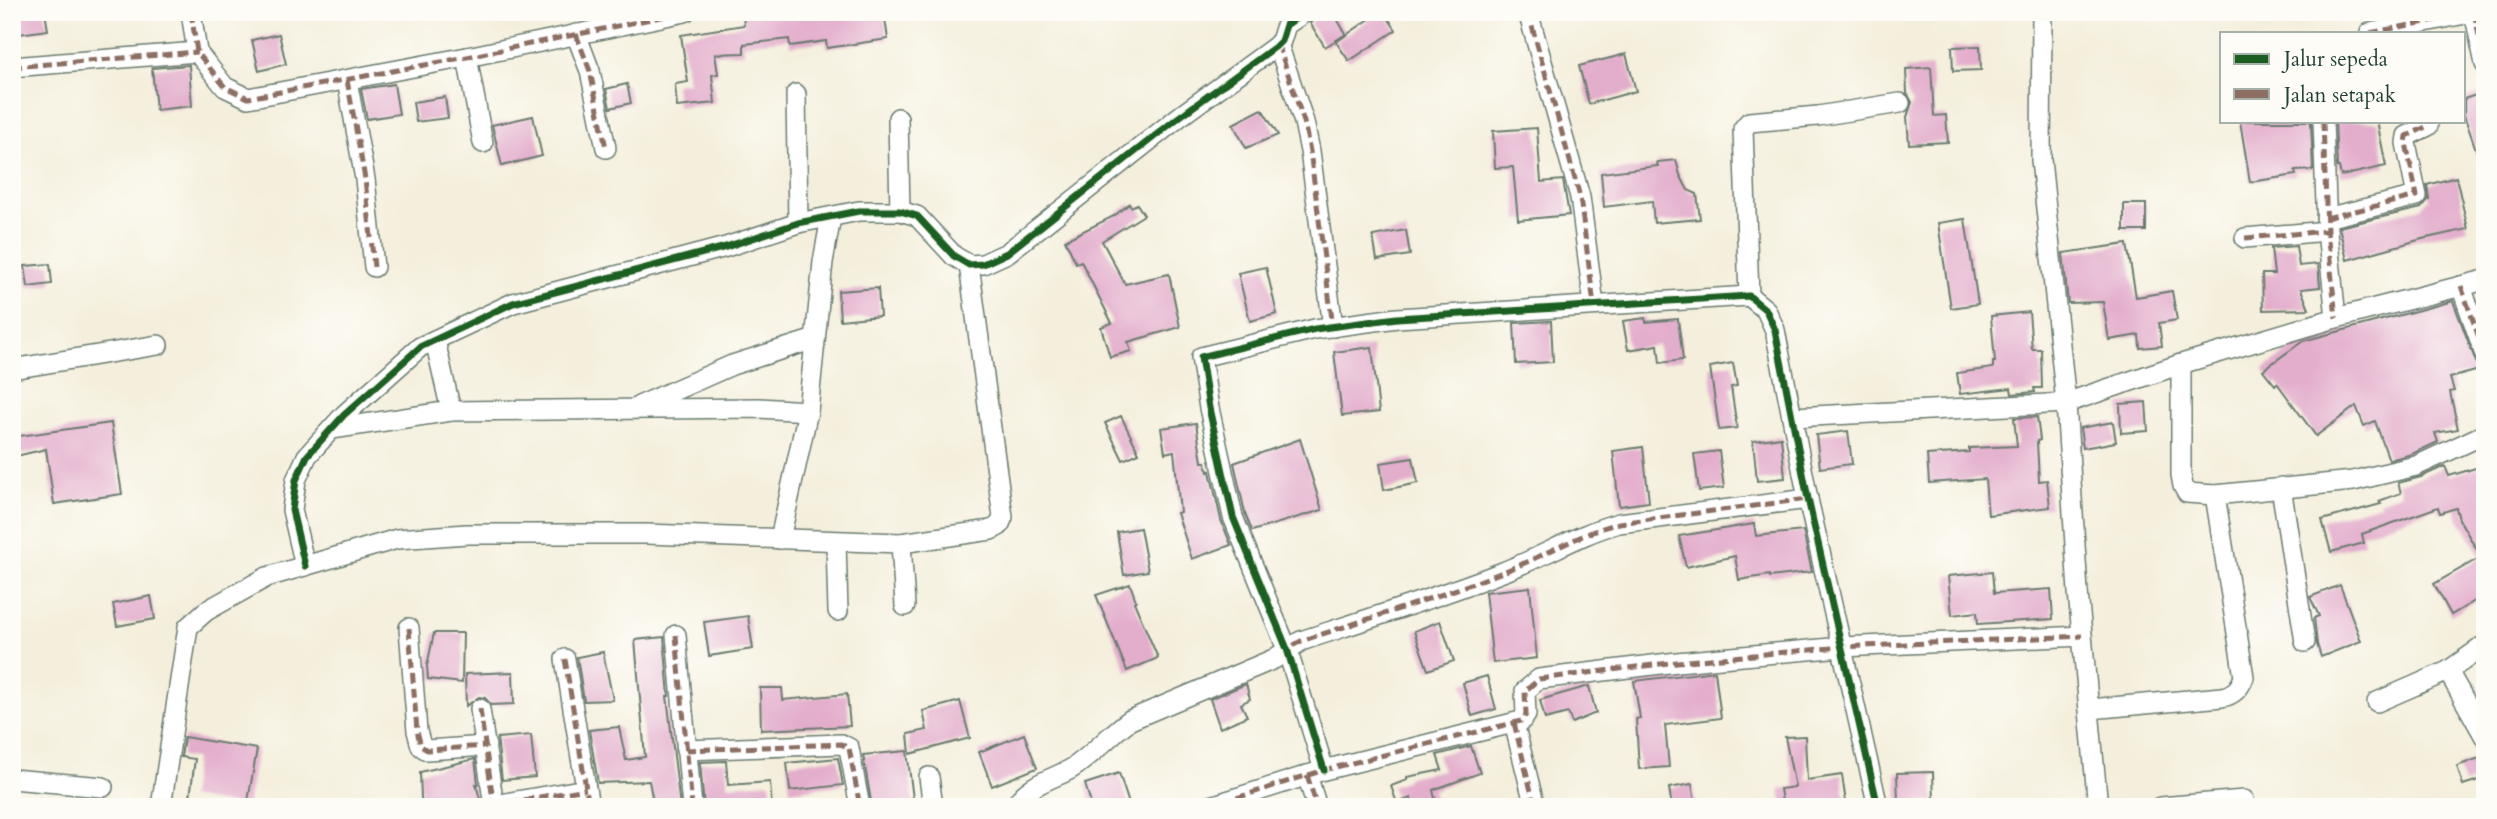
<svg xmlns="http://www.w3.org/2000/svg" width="2497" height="819" font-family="Cardo,serif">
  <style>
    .building { fill: #e3adcc }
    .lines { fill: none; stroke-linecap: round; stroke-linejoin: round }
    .minor-casing { stroke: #6a7b6f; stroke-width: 22 }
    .minor { stroke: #fff; stroke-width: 19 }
    .quiet { stroke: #8d6e63; stroke-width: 5; stroke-dasharray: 10 5; stroke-linecap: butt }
    .cycleway-casing { stroke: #fdfcf7; stroke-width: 11 }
    .cycleway { stroke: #1b5e20; stroke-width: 7 }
  </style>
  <rect width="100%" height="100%" fill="#fdfcf7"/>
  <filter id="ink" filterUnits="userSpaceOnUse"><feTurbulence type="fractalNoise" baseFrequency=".0143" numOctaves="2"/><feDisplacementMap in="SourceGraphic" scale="14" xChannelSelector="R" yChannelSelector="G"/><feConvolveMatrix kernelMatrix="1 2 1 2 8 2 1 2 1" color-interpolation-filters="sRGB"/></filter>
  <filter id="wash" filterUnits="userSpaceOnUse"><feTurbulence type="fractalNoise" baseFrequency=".00686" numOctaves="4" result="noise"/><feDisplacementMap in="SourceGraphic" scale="28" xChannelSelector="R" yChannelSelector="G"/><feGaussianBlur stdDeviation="1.57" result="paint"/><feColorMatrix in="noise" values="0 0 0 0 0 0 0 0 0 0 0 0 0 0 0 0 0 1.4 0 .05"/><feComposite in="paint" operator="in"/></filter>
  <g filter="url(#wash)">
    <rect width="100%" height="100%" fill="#f4efdc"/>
    <g id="blocks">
      <!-- building -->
      <g class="building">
        <polygon points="12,12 45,12 48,30 12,35"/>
        <polygon points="757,12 854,12 854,16 884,12 888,39 827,48 826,41 790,46 789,39 744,44 744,53 715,54 718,74 712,75 715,103 677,107 675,84 688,82 681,35 744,25 743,14"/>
        <polygon points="1325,12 1333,12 1346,34 1325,47 1310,23"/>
        <polygon points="1380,12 1384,12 1396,30 1349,61 1336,42"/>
        <polygon points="279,34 286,64 259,71 252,40"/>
        <polygon points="1980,46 1981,70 1953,71 1952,47"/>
        <polygon points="1626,54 1636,91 1589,104 1579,66"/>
        <polygon points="189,65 192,106 156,110 152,68"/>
        <polygon points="1931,67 1934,116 1946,115 1948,142 1909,144 1907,117 1912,102 1907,93 1906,69"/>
        <polygon points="394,84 399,114 367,119 361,89"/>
        <polygon points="627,84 631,103 610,108 606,89"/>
        <polygon points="2485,92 2485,166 2482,167 2464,115 2464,99"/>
        <polygon points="445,97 448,118 416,122 413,102"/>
        <polygon points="1262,109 1278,135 1246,148 1233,124"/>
        <polygon points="533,116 542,156 502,166 492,125"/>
        <polygon points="2240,121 2311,121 2313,170 2295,171 2296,175 2250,182"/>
        <polygon points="2335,121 2377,121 2386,166 2341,176 2339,167 2337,167"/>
        <polygon points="1537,128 1541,182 1563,180 1569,215 1518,220 1513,167 1495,168 1493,131"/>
        <polygon points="1676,160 1680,175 1688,190 1697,194 1700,219 1654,223 1652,201 1604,207 1601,173 1658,166 1657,162"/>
        <polygon points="2456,177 2468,229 2422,239 2347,260 2339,227 2421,208 2429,199 2427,185"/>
        <polygon points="1129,204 1131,207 1137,204 1144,215 1102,241 1125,284 1169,274 1180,327 1128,342 1131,351 1110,357 1101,327 1112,323 1081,261 1076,263 1065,240 1114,216"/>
        <rect x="2124" y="204" width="22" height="27"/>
        <polygon points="1965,219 1978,304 1951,308 1938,223"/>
        <polygon points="1406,230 1410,255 1377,260 1373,236"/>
        <polygon points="2127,244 2136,297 2172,291 2177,320 2159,323 2162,346 2140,348 2139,335 2109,340 2103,302 2068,303 2063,253"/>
        <polygon points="2296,246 2299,266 2318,264 2320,287 2301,289 2309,309 2263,310 2262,274 2274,274 2271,248"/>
        <polygon points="50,264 52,284 28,287 25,266"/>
        <polygon points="1266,267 1277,314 1250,321 1238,273"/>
        <polygon points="878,288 880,316 840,320 838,291"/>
        <polygon points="2453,301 2479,370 2450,378 2454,391 2450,392 2458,429 2435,433 2438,442 2412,454 2389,460 2375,421 2364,426 2356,406 2316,436 2277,383 2275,385 2263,370 2303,341"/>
        <polygon points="2029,312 2032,349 2041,349 2042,388 2034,388 2035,392 2012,394 2011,388 1960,394 1957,373 1993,368 1993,362 1995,362 1991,316"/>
        <polygon points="1645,318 1646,322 1678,319 1683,360 1660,363 1658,345 1628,350 1623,321"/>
        <polygon points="1551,321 1553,362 1516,364 1514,323"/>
        <polygon points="1372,347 1379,412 1342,416 1334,352"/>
        <polygon points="1733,363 1737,386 1731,387 1737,428 1719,430 1710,367"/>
        <polygon points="2146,402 2148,431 2121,433 2120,404"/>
        <polygon points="1121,416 1139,453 1123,460 1105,423"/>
        <polygon points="2037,417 2040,440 2037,441 2039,481 2047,480 2050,507 1988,515 1985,479 1929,483 1927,455 1969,452 1969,448 2017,446 2014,418"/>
        <polygon points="2113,422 2116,442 2083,448 2080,428"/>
        <polygon points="111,423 122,494 54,504 46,449 12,457 12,437"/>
        <polygon points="1196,423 1202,462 1206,462 1208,472 1210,471 1221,520 1231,545 1192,559 1177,513 1180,512 1174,451 1165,453 1161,428"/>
        <polygon points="1848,431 1852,464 1820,468 1816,435"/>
        <polygon points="1781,437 1785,478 1757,481 1753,441"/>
        <polygon points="1300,439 1322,510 1252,531 1245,513 1234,463"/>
        <polygon points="1643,447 1649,502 1619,506 1613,451"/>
        <polygon points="1719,451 1724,488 1699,491 1694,454"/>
        <polygon points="1413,458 1418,483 1384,490 1380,463"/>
        <polygon points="2445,466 2449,476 2479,467 2485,486 2485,595 2451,615 2434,584 2481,557 2459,519 2456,508 2440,513 2438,507 2362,534 2364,543 2331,552 2322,520 2381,504 2379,501 2401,493 2398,483 2421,477"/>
        <polygon points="1754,524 1756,536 1803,531 1812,572 1770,577 1769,575 1739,580 1735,556 1686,567 1679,536"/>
        <polygon points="1140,528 1148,571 1124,575 1117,532"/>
        <polygon points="1992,572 1994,593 2051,589 2053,619 1978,624 1977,612 1952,615 1948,576"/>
        <polygon points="1130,584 1136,601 1134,602 1158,658 1127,671 1096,595"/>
        <polygon points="2340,585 2361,641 2321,657 2317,644 2314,618 2319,616 2310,597"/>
        <polygon points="1530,587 1537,658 1493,663 1485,592"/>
        <polygon points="151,596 155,619 117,626 113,604"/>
        <polygon points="748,616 753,649 709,656 704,622"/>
        <polygon points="1440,621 1454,661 1428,670 1414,631"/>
        <polygon points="434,633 463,633 462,683 428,679 427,666"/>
        <polygon points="664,637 669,696 667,696 680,807 654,807 649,781 598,783 589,730 619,727 626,760 645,757 635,640"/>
        <polygon points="603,652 613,700 584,701 577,657"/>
        <polygon points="1715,671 1721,718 1665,725 1669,767 1639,769 1636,719 1640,718 1634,681"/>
        <polygon points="513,672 514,704 491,705 485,698 479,697 466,706 465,674"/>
        <polygon points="1487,676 1496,709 1472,716 1463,683"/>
        <polygon points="1246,684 1250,699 1241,704 1247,716 1220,728 1210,699"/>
        <polygon points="1589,686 1596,713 1572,723 1568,713 1545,719 1540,700"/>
        <polygon points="760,688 782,688 783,700 847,694 850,726 761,730"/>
        <polygon points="960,701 970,738 910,754 908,734 927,730 923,711"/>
        <polygon points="1024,734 1037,768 992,786 979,752"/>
        <polygon points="531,735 535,777 502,780 497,738"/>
        <polygon points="1805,736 1807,780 1842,775 1846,803 1821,807 1783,807 1780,789 1795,787 1785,737"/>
        <polygon points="184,737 257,749 247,807 190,797 195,759 181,757"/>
        <polygon points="1471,746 1480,773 1433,790 1437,807 1413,807 1411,798 1397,803 1391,786 1407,780 1407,777 1442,770 1437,755"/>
        <polygon points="907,751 914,807 872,807 863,755"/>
        <polygon points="2485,756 2485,778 2463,785 2457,766"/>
        <polygon points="838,758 843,785 790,791 787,763"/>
        <polygon points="475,759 478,784 476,784 482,807 424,807 421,798 420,772"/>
        <polygon points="726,761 728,785 770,782 772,807 704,807 700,762"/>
        <polygon points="1933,772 1934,802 1898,802 1897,773"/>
        <polygon points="1119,773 1130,807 1092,807 1085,784"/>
        <polygon points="1692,784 1696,807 1672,807 1669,788"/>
      </g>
    </g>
  </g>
  <g filter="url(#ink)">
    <use href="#blocks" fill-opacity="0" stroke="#6a7b6f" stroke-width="2"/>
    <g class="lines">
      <!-- minor casing -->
      <g class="minor-casing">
        <g id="minor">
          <polyline points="191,12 197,52 225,87 248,98 467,57 685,12"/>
          <polyline points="1528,12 1580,197 1594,305"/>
          <polyline points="2042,12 2041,160 2066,403 2078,592 2098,807"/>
          <polyline points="2474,12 2485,64"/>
          <polyline points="2370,33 2475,12"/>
          <polyline points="576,34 590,71 606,148"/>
          <polyline points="1278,44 1304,122 1310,151 1333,327"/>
          <polyline points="467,57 483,143"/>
          <polyline points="12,67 197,52"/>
          <polyline points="347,80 365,179 374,267"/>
          <polyline points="796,94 798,223"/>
          <polyline points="898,118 900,211"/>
          <polyline points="2323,121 2327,231 2336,318"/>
          <polyline points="2326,218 2417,196 2406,143 2407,136 2428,126"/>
          <polyline points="2245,238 2327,231"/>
          <polyline points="2461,286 2485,355"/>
          <polyline points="1749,296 1743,129 1749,122 1818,116 1900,103"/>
          <polyline points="435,340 451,411"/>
          <polyline points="2181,364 2181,475 2183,486 2187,493 2215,495 2353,481 2416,466 2485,434"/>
          <polyline points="12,369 158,345"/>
          <polyline points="639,406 732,365 815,339"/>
          <polyline points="1793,417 2066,403 2181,364 2336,318 2485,280"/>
          <polyline points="332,429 451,411 759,408 808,411"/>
          <polyline points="2281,487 2305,642"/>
          <polyline points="780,539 808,411 823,262 831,217"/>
          <polyline points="836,542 838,611"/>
          <polyline points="901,543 991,530 999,526 1003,517 969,265"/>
          <polyline points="305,566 292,510 296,480 307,456 344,415 420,347 513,303 726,247 798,223 859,211 900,211 917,216 954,256 969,265 983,264 1007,253 1179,117 1275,47 1281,41 1286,25 1305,12"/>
          <polyline points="409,628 417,731 421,746 427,750 486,746"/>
          <polyline points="676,635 692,807"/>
          <polyline points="565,659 589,807"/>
          <polyline points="2448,671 2485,737"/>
          <polyline points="2377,702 2448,671 2485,645"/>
          <polyline points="480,709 494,807"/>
          <path d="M 2090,709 L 2222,697 C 2234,695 2240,688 2244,677 L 2215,495"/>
          <polyline points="1514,723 1535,807"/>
          <polyline points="686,750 841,744 849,748 860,807"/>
          <polyline points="1324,770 1287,649 1233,517 1209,408 1201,357 1315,329 1397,318 1749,296 1766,310 1775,330 1808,499 1878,807"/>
          <polyline points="1307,775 1317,807"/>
          <polyline points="929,777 933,807"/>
          <polyline points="12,779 103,787"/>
          <polyline points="494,805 586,789"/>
          <polyline points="161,807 188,627 206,611 267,577 397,539 467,534 646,534 901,543 905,606"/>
          <path d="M 1020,807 L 1019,800 C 1033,783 1052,779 1071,769 C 1093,755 1109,735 1130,720 L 1274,659 L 1301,641 C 1368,619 1435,598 1500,573 C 1541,558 1578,534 1619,523 L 1808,499"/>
          <polyline points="1208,807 1324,770 1521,721 1526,715 1525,691 1539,679 1677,662 1842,647 2082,636"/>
          <polyline points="2160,807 2244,800"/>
        </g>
      </g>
      <!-- minor -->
      <use href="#minor" class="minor"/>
      <!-- quiet -->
      <g class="quiet">
        <polyline points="191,12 197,52 225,87 248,98 467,57 685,12"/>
        <polyline points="1528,12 1580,197 1594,305"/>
        <polyline points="2474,12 2485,64"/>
        <polyline points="2370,33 2475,12"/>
        <polyline points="576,34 590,71 606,148"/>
        <polyline points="1278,44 1304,122 1310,151 1333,327"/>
        <polyline points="12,67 197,52"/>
        <polyline points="347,80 365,179 374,267"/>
        <polyline points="2323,121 2327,231 2336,318"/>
        <polyline points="2326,218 2417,196 2406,143 2407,136 2428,126"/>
        <polyline points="2245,238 2327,231"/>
        <polyline points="2461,286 2485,355"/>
        <polyline points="409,628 417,731 421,746 427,750 486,746"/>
        <polyline points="676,635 692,807"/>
        <path d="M 1290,656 L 1287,649 L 1301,641 C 1368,619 1435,598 1500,573 C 1541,558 1578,534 1619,523 L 1808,499"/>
        <polyline points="565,659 589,807"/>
        <polyline points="480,709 494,807"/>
        <polyline points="1514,723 1535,807"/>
        <polyline points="686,750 841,744 849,748 860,807"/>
        <polyline points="1307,775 1317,807"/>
        <polyline points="494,805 586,789"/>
        <polyline points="1208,807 1324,770 1521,721 1526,715 1525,691 1539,679 1677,662 1842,647 2082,636"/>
      </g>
      <!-- cycleway casing -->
      <g class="cycleway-casing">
        <g id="cycleway">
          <polyline points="305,566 292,510 296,480 307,456 344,415 420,347 513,303 726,247 798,223 859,211 900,211 917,216 954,256 969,265 983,264 1007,253 1179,117 1275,47 1281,41 1286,25 1305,12"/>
          <polyline points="1324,770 1287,649 1233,517 1209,408 1201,357 1315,329 1397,318 1749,296 1766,310 1775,330 1808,499 1878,807"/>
        </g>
      </g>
      <!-- cycleway -->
      <use href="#cycleway" class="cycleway"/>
    </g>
  </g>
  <!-- margin -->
  <rect width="2497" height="819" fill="none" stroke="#fdfcf7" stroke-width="42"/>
  <!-- legend -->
  <rect x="2220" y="32" width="245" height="91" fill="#fdfcf7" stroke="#a4b0a9" stroke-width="2"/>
  <rect x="2234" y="54" width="35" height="10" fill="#1b5e20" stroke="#a4b0a9" stroke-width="2"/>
  <text x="2284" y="66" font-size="21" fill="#1f3d34">Jalur sepeda</text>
  <rect x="2234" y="89" width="35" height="10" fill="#8d6e63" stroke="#a4b0a9" stroke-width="2"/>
  <text x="2284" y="102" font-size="21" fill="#1f3d34">Jalan setapak</text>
</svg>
